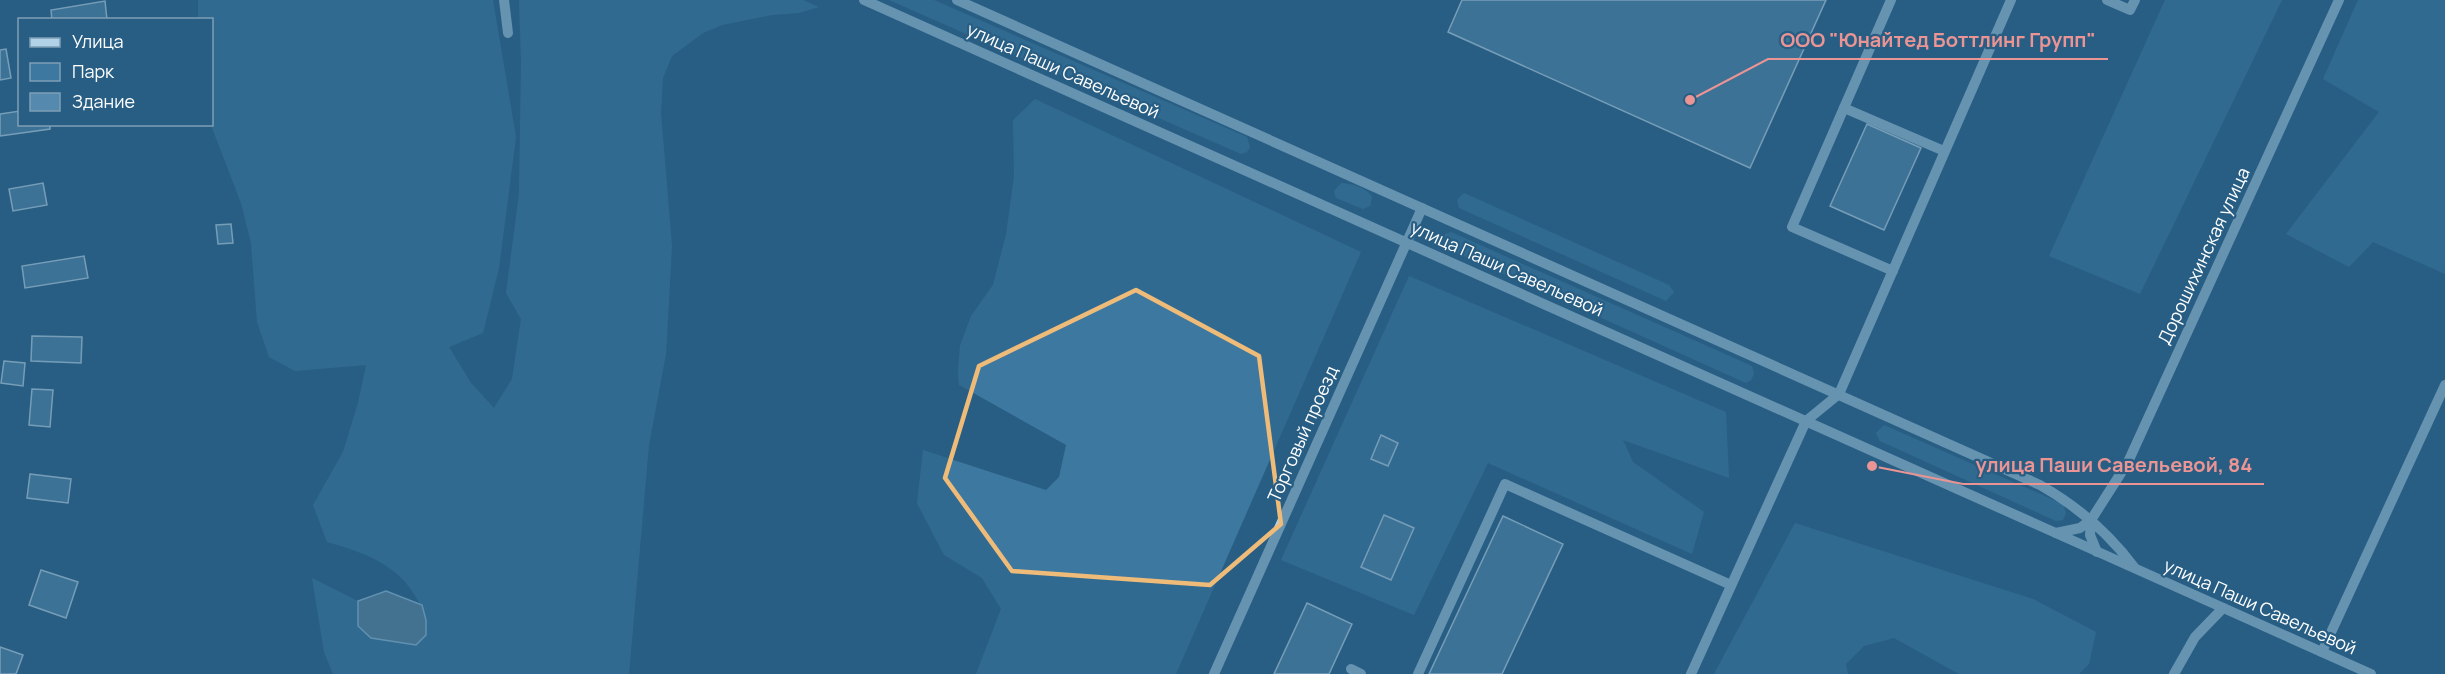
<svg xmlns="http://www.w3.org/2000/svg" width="2445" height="674" font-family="Manrope,sans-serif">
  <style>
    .green { fill: #3d78a0 }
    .water { fill: #6589a3; stroke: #a7cee7; stroke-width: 1.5 }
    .building { fill: #5589ae; stroke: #d6e9f6; stroke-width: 1.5 }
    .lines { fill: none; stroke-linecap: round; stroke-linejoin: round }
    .minor { stroke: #b2d2e7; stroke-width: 10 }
    .marked { fill: none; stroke: #efbb79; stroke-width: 4.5; stroke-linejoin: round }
    .labels { text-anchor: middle; stroke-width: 4.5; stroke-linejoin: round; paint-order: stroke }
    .street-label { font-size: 18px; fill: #fff; stroke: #285e84 }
    .leader { fill: none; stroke: #ea9494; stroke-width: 2 }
    .callout-dot { fill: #ea9494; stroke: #285e84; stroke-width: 2 }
    .callout-label { font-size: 20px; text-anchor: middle; font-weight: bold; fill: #ea9494; stroke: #285e84; stroke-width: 4.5; stroke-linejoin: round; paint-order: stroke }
  </style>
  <rect width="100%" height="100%" fill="#285e84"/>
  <!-- green -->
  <g class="green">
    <path d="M 198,0 L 493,0 L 516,137 L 499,268 L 483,333 L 449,347 L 471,383 L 494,408 L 512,379 L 521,319 L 506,293 L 519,194 L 521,61 L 519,0 L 803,0 L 819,7 L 799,13 L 772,15 L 722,25 L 703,33 L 672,56 L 663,78 L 661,113 L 672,246 L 666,354 L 649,445 L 629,674 L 333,674 L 324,652 L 312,578 L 358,601 L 358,625 L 426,620 C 410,570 374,555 327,542 L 313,505 L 343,452 L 358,403 L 366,365 L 295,371 L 269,357 L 257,322 L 251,243 L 241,203 L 211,125 L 212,20 L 198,20 Z"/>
    <polygon points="889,0 934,0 1247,137 1250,147 1247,152 1241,154"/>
    <polygon points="2165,0 2282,0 2140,294 2049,256"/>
    <polygon points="2358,0 2445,0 2445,274 2373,242 2349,267 2286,234 2379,112 2323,79"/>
    <polygon points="1035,99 1361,252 1176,674 976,674 1001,609 982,578 944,555 917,503 923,450 1046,490 1059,477 1066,445 959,385 958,372 960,346 971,316 993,285 1006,235 1014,176 1013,120"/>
    <path d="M 1341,183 C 1353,184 1366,187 1372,197 L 1370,206 L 1363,209 L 1336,198 L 1334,191 Z"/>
    <polygon points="1464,193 1669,285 1674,292 1666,301 1459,208 1457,200"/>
    <polygon points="1451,232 1752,366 1754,374 1751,380 1746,383 1446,248 1442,241 1445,234"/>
    <polygon points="1409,276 1726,412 1729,478 1623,440 1633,462 1704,512 1692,554 1488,463 1414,615 1281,560"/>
    <polygon points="1884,425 2063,504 2066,513 2063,520 2056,521 1880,441 1876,433"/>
    <polygon points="1795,523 2033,599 2096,632 2089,664 2079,674 1959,674 1894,638 1864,646 1846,664 1848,674 1714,674"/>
  </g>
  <!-- water -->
  <polygon class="water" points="386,591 422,605 426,620 426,635 416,645 371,638 358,626 358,601"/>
  <!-- building -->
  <g class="building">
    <polygon points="1462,0 1826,0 1750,168 1448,32"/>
    <polygon points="105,1 107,20 52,20 51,10"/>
    <polygon points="6,49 11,78 0,80 0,50"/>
    <polygon points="20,111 20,124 50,124 50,129 0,136 0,114"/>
    <polygon points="1867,124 1921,148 1884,230 1830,206"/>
    <polygon points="43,183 47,205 13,211 9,189"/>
    <polygon points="231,224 233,243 218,244 216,225"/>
    <polygon points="84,256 88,278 25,288 22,266"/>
    <polygon points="32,336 82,337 81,363 31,361"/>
    <polygon points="4,361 25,363 23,386 1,383"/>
    <polygon points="32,389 53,390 50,427 29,425"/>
    <polygon points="1381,435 1398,443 1388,466 1371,459"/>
    <polygon points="30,474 71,479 68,503 27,498"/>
    <polygon points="1384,515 1414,528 1391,580 1361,567"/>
    <polygon points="1503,516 1563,544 1502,674 1429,674"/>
    <polygon points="41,570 78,582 66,618 29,605"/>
    <polygon points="1307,603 1352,624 1329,674 1274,674"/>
    <polygon points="0,647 23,655 16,674 0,674"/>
  </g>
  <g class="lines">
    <!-- minor -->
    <g class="minor">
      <polyline points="504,0 508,33"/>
      <polyline points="864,0 2371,674"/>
      <path d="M 957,0 L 2040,485 C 2077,506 2108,532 2134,567"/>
      <polyline points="1891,0 1792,227 1893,271"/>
      <polyline points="2107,0 2130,10 2135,0"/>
      <polyline points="1844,108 1944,151"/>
      <polyline points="2091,520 2090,535 2097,552"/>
      <polyline points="2056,533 2080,528 2091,520 2128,462 2339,0"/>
      <polyline points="2322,652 2445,385"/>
      <polyline points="1351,669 1361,674"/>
      <polyline points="1214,674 1422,208"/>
      <polyline points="1418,674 1505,484 1731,585"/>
      <polyline points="1691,674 1806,421 1839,394 2011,0"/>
      <polyline points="2174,674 2195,637 2223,608"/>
    </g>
  </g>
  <!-- marked area -->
  <path d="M0 0H2445V674H0ZM 1136,290 L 1259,356 L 1281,524 L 1210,585 L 1012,571 L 945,478 L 979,366 Z" fill="#285e84" fill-opacity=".55" fill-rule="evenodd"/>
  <path class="marked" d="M 1136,290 L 1259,356 L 1281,524 L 1210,585 L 1012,571 L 945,478 L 979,366 Z"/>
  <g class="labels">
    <!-- street labels -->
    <g class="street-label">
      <text transform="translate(1063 71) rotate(24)" y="6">улица Паши Савельевой</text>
      <text transform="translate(2204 256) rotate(-65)" y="6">Дорошихинская улица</text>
      <text transform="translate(1507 269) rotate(24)" y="6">улица Паши Савельевой</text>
      <text transform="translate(1303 434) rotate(-66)" y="6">Торговый проезд</text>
      <text transform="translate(2260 607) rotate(24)" y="6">улица Паши Савельевой</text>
    </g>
  </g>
  <!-- callouts -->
  <path class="leader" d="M1690 100L1768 59H2108M1872 466L1963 484H2264"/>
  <g class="callout-dot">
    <circle cx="1690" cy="100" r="6"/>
    <circle cx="1872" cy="466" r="6"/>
  </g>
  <g class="callout-label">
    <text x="1938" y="47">ООО "Юнайтед Боттлинг Групп"</text>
    <text x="2114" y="472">улица Паши Савельевой, 84</text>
  </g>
  <!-- legend -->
  <rect x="18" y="18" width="195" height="108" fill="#285e84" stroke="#7e9eb5" stroke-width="1.5"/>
  <rect x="30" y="38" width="30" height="9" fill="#b2d2e7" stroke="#7e9eb5" stroke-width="1.5"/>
  <text x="72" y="48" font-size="18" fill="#ffffff">Улица</text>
  <rect x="30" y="63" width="30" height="18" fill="#3d78a0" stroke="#7e9eb5" stroke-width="1.5"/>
  <text x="72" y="78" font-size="18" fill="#ffffff">Парк</text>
  <rect x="30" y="93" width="30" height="18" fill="#5589ae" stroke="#7e9eb5" stroke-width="1.5"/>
  <text x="72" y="108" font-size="18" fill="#ffffff">Здание</text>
</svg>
